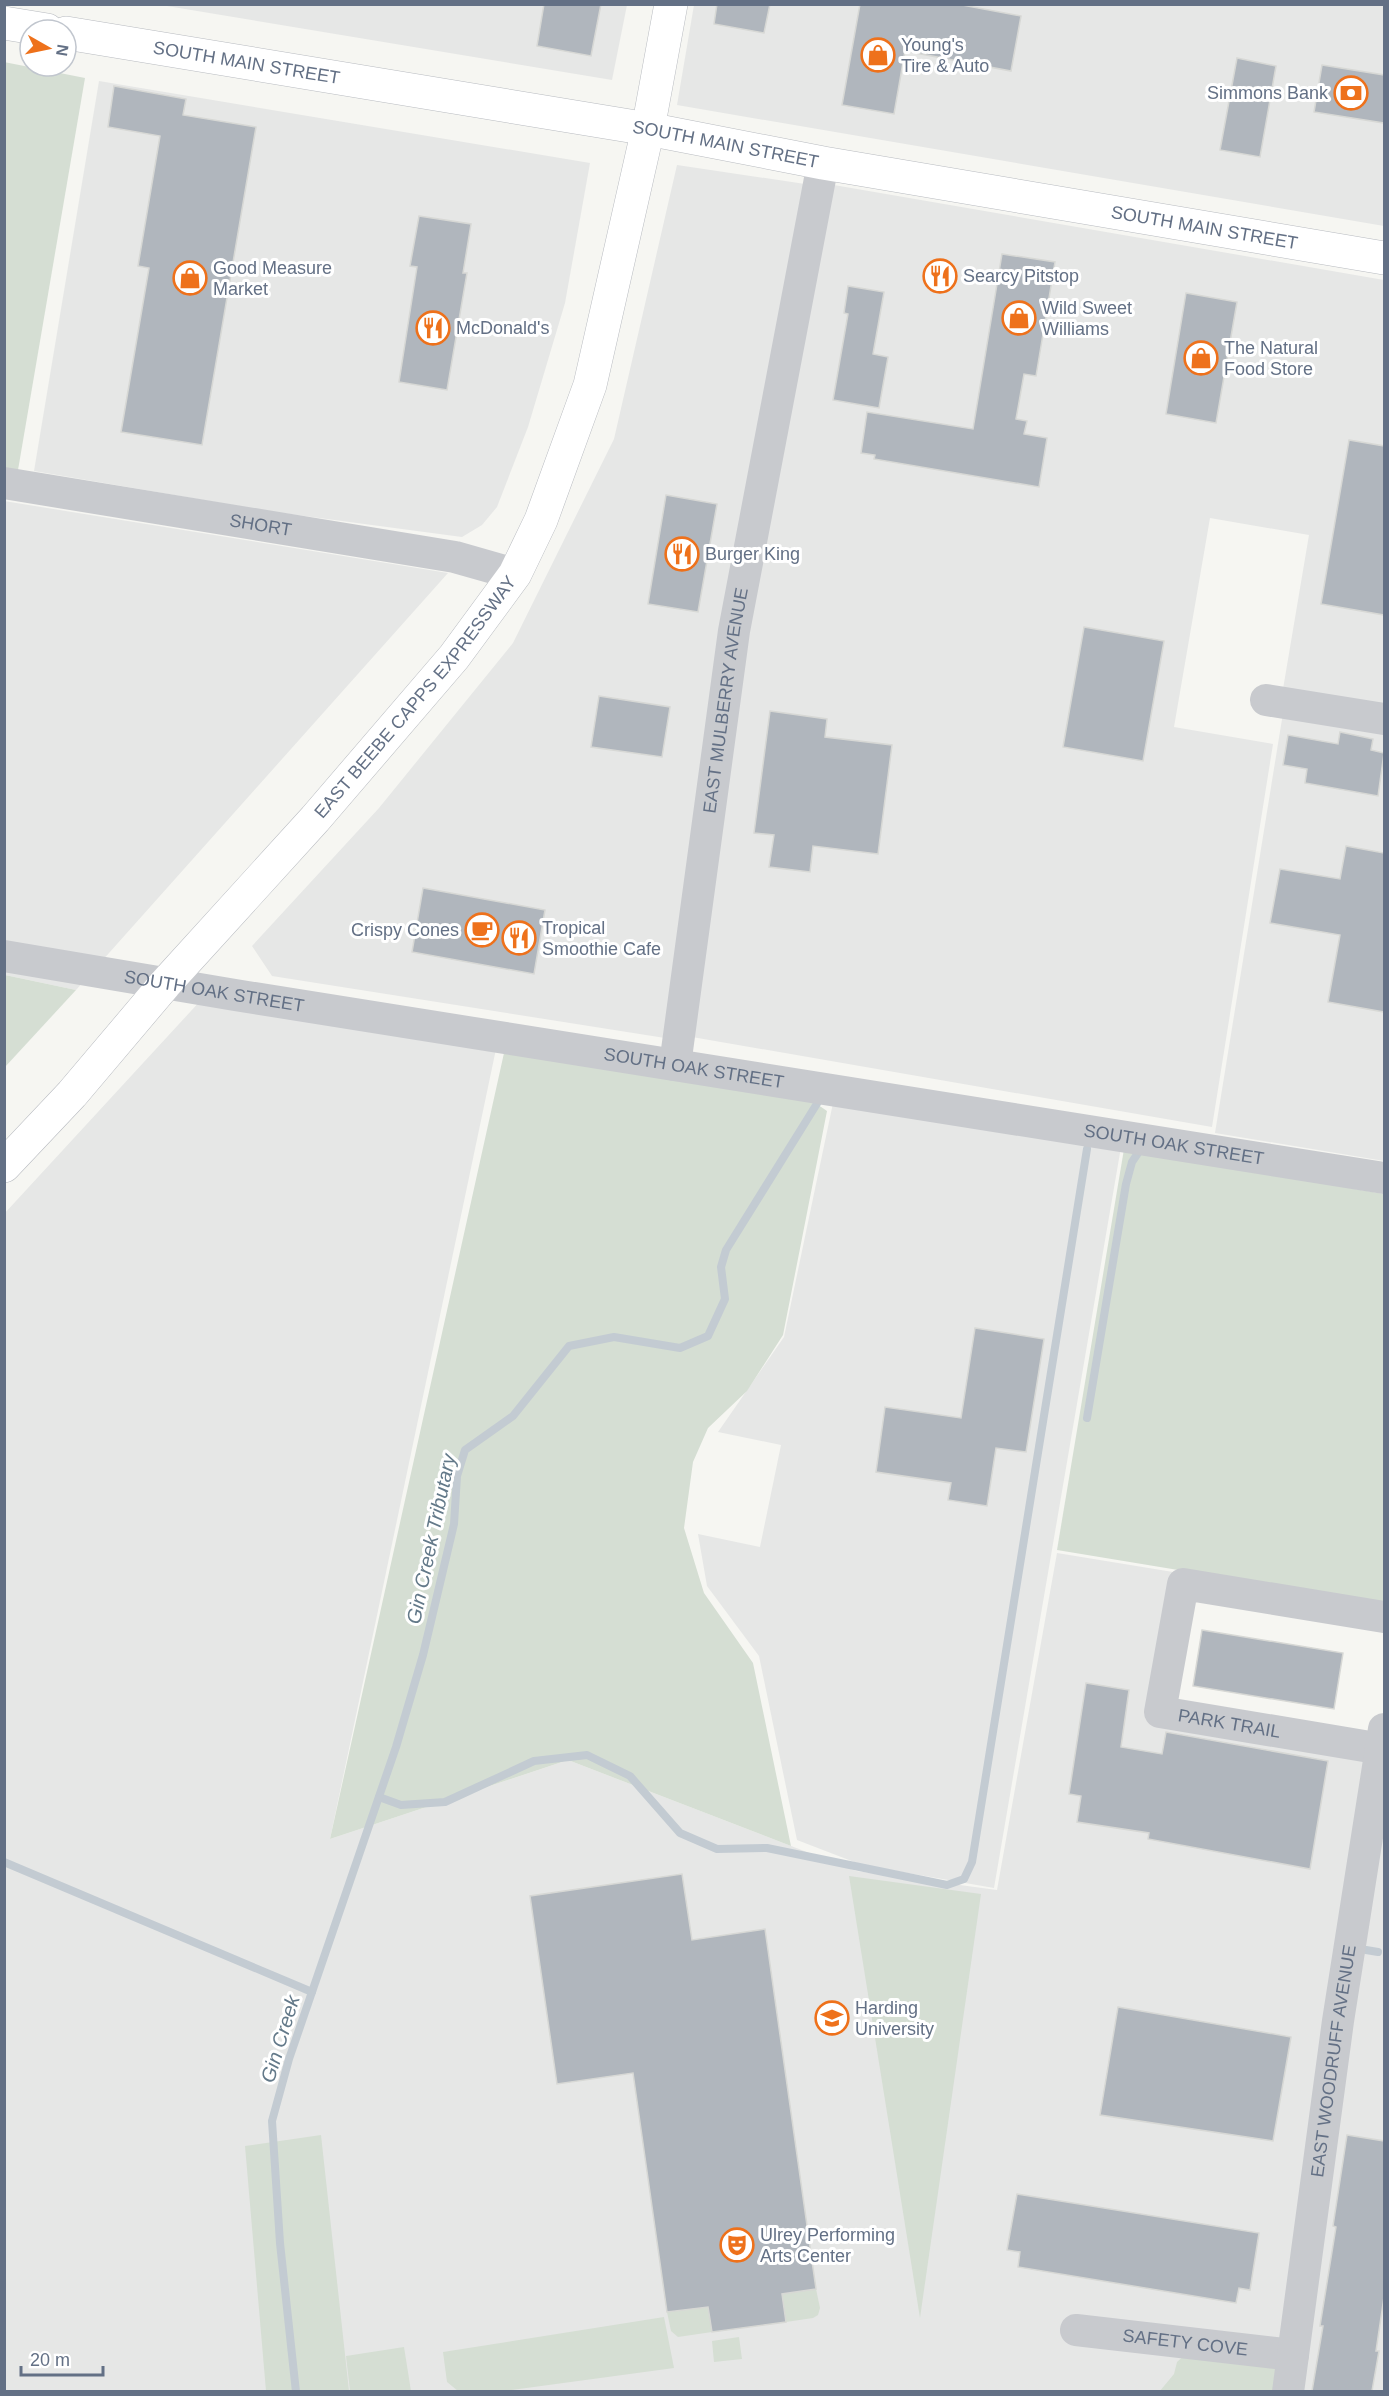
<svg xmlns="http://www.w3.org/2000/svg" width="1389" height="2396" font-family="Arial,sans-serif">
  <style>
    .built { fill: #e6e7e6 }
    .green { fill: #d5ded3 }
    .lines { fill: none; stroke-linecap: round; stroke-linejoin: round }
    .stream { stroke: #c3cbd2; stroke-width: 8 }
    .building { fill: #b0b6bd; stroke: #d7d8d5; stroke-width: 1.5 }
    .major-casing { stroke: #b8bbc0; stroke-width: 34 }
    .minor { stroke: #c8cace; stroke-width: 32 }
    .major { stroke: #fff; stroke-width: 33 }
    .labels { text-anchor: middle; stroke-width: 6; stroke-linejoin: round; paint-order: stroke }
    .poi-label { font-size: 18px; fill: #637085; stroke: #fff; text-anchor: start }
    .street-label { font-size: 18px; fill: #637085; stroke: #fff }
    .water-label { font-size: 20px; font-style: italic; fill: #637989; stroke: #fff }
  </style>
  <rect width="100%" height="100%" fill="#f6f6f2"/>
  <!-- built -->
  <g class="built">
    <polygon points="161,5 627,5 612,80"/>
    <polygon points="694,5 1384,5 1384,226 677,105"/>
    <polygon points="99,81 590,163 565,303 528,427 497,507 482,525 462,537 267,511 34,471"/>
    <polygon points="677,165 805,184 665,1038 272,976 252,946 379,808 513,643 614,439"/>
    <polygon points="828,184 1384,280 1384,706 1283,689 1309,535 1210,518 1174,727 1273,744 1212,1127 692,1037 744,631"/>
    <polygon points="4,501 448,573 76,990 5,975"/>
    <polygon points="1283,713 1384,730 1384,1161 1215,1133"/>
    <polygon points="202,999 496,1049 330,1839 568,1760 856,1871 997,1890 1057,1553 1173,1572 1149,1717 1367,1755 1384,1766 1384,2391 5,2391 4,1214"/>
    <polygon points="833,1103 1121,1147 994,1888 862,1865 797,1840 759,1656 707,1586 698,1534 760,1547 781,1445 718,1432 784,1337"/>
  </g>
  <!-- green -->
  <g class="green">
    <polygon points="4,62 85,78 18,470 4,468"/>
    <polygon points="5,975 76,990 5,1067 4,975"/>
    <polygon points="504,1053 805,1096 827,1111 783,1335 747,1391 708,1428 693,1462 684,1528 704,1593 753,1663 791,1846 568,1760 330,1839"/>
    <polygon points="1124,1149 1384,1194 1384,1604 1057,1550"/>
    <polygon points="849,1876 981,1894 920,2318"/>
    <polygon points="321,2135 349,2391 266,2391 245,2146"/>
    <polygon points="816,2289 820,2308 818,2315 813,2318 786,2322 782,2294"/>
    <polygon points="708,2307 712,2332 678,2337 671,2331 667,2312"/>
    <polygon points="664,2317 674,2368 505,2391 458,2391 447,2382 443,2352"/>
    <polygon points="739,2337 742,2359 714,2362 712,2341"/>
    <polygon points="404,2347 411,2391 350,2391 346,2356"/>
    <polygon points="1188,2352 1282,2366 1278,2391 1159,2392 1174,2374 1177,2362"/>
  </g>
  <g class="lines">
    <!-- stream -->
    <g class="stream">
      <polyline points="1087,1418 1126,1184 1132,1162 1140,1150"/>
      <polyline points="379,1797 401,1805 445,1802 534,1761 587,1755 630,1776 680,1833 717,1849 767,1848 947,1885 964,1879 972,1862 1087,1149"/>
      <polyline points="4,1862 312,1992"/>
      <polyline points="1366,1950 1378,1952"/>
      <polyline points="296,2392 280,2243 272,2121 289,2059 396,1747 423,1655 454,1524 457,1476 465,1450 513,1416 569,1346 614,1337 680,1348 708,1336 725,1299 721,1267 726,1250 818,1102"/>
    </g>
  </g>
  <!-- building -->
  <g class="building">
    <polygon points="544,4 601,4 591,56 537,46"/>
    <polygon points="717,4 770,4 764,33 714,24"/>
    <polygon points="860,4 957,4 1021,16 1011,71 905,51 894,114 842,105"/>
    <polygon points="1237,58 1276,66 1260,157 1220,150"/>
    <polygon points="1322,65 1384,75 1384,123 1314,112"/>
    <polygon points="114,86 186,99 183,115 256,127 202,445 121,432 149,268 138,266 160,136 108,127"/>
    <polygon points="419,216 471,224 463,273 467,273 447,390 399,382 417,267 410,266"/>
    <polygon points="1002,254 1055,262 1036,376 1024,374 1016,419 1027,421 1024,434 1047,438 1039,487 874,459 875,455 861,453 867,412 973,429"/>
    <polygon points="848,286 884,292 873,354 888,357 879,408 833,400 848,314 844,313"/>
    <polygon points="1186,293 1237,302 1216,423 1166,414"/>
    <polygon points="1349,440 1384,446 1384,615 1321,604"/>
    <polygon points="666,495 717,504 698,612 648,604"/>
    <polygon points="1084,627 1164,641 1143,761 1063,747"/>
    <polygon points="599,696 670,707 662,757 591,747"/>
    <polygon points="770,711 827,719 825,737 892,745 878,854 813,846 810,872 769,867 774,835 754,833"/>
    <polygon points="1340,732 1373,739 1371,750 1384,753 1378,796 1305,783 1307,769 1283,765 1288,735 1338,744"/>
    <polygon points="1346,846 1384,853 1384,1012 1328,1002 1340,935 1270,923 1280,869 1340,879"/>
    <polygon points="423,888 545,910 534,974 412,952"/>
    <polygon points="975,1328 1044,1339 1026,1452 996,1448 987,1506 948,1500 951,1483 876,1472 885,1407 961,1418"/>
    <polygon points="1202,1630 1343,1653 1334,1709 1193,1686"/>
    <polygon points="1086,1683 1129,1690 1121,1747 1162,1754 1166,1732 1328,1761 1310,1869 1148,1839 1149,1833 1077,1822 1081,1796 1069,1794"/>
    <polygon points="682,1874 692,1940 765,1929 816,2289 782,2294 786,2322 712,2332 708,2307 667,2312 633,2073 557,2084 530,1896"/>
    <polygon points="1118,2007 1291,2037 1273,2141 1100,2115"/>
    <polygon points="1347,2135 1384,2141 1384,2297 1376,2351 1379,2351 1372,2391 1312,2391 1323,2326 1320,2326 1336,2227 1333,2226"/>
    <polygon points="1017,2194 1259,2233 1250,2290 1239,2288 1236,2303 1018,2267 1020,2252 1007,2250"/>
  </g>
  <g class="lines">
    <!-- major casing -->
    <g class="major-casing">
      <g id="major">
        <polyline points="4,23 47,30"/>
        <path id="s7" d="M 66,33 L 648,129 L 823,163 L 1384,258"/>
        <path id="s8" d="M 4,1166 L 72,1094 L 165,984 L 315,819 L 454,657 L 515,574 L 541,520 L 590,385 L 648,129 L 671,4"/>
      </g>
    </g>
    <!-- minor -->
    <g class="minor">
      <path id="s1" d="M 4,483 L 455,557 L 515,574"/>
      <polyline points="1266,700 1384,719"/>
      <path id="s2" d="M 4,956 L 235,995 L 1384,1178"/>
      <path id="s3" d="M 675,1065 L 734,631 L 823,163"/>
      <path id="s4" d="M 1384,1617 L 1183,1584 L 1160,1712 L 1370,1747 L 1384,1758"/>
      <path id="s5" d="M 1076,2330 L 1293,2355"/>
      <path id="s6" d="M 1288,2392 L 1338,2021 L 1384,1729"/>
    </g>
    <!-- major -->
    <use href="#major" class="major"/>
  </g>
  <!-- icons -->
  <defs>
    <g id="shop-ring" transform="scale(1.725)"><circle r="9.5" fill="#fff" stroke="#ee711b" stroke-width="1.5"/><path d="M-5-2.5h2.3a2.7 3.5 0 0 1 5.4 0H5L5.5 6h-11ZM-1.5-2.5h3a1.5 2.3 0 0 0-3 0Z" fill="#ee711b"/></g>
    <g id="bank-ring" transform="scale(1.725)"><circle r="9.5" fill="#fff" stroke="#ee711b" stroke-width="1.5"/><path d="M-6-4H6V4H-6ZM0-2.3a2.3 2.3 0 1 0 0 4.6a2.3 2.3 0 1 0 0-4.6Z" fill="#ee711b"/></g>
    <g id="restaurant-ring" transform="scale(1.725)"><circle r="9.5" fill="#fff" stroke="#ee711b" stroke-width="1.5"/><path d="M-5-6h1v4h1v-4h1v4h1v-4h1v5L-1.5 .5V6h-2V.5L-5-1ZM5-6V6H3V1.5H1.5Q1.5-4 5-6Z" fill="#ee711b"/></g>
    <g id="cafe-ring" transform="scale(1.725)"><circle r="9.5" fill="#fff" stroke="#ee711b" stroke-width="1.5"/><path d="M-5.5-4.5H6V0H3Q3 3.5 0 3.5H-2.5Q-5.5 3.5-5.5 0ZM3-3.2v2h1.7v-2ZM-6 4.5H4V6H-6Z" fill="#ee711b"/></g>
    <g id="university-ring" transform="scale(1.725)"><circle r="9.5" fill="#fff" stroke="#ee711b" stroke-width="1.5"/><path d="M0-5L7-2L0 1L-7-2ZM-4 1L0 2.5L4 1V4Q0 6-4 4Z" fill="#ee711b"/></g>
    <g id="theatre-ring" transform="scale(1.725)"><circle r="9.5" fill="#fff" stroke="#ee711b" stroke-width="1.5"/><path d="M-5-5.5Q0-4 5-5.5V0Q5 5 0 6Q-5 5-5 0ZM-3.3-2.5H-1v1.5H-3.3ZM1-2.5H3.3v1.5H1ZM-2.8 1Q0 5.5 2.8 1Z" fill="#ee711b"/></g>
  </defs>
  <g fill-rule="evenodd">
    <use href="#shop-ring" x="878" y="55"/>
    <use href="#bank-ring" x="1351" y="93"/>
    <use href="#restaurant-ring" x="940" y="276"/>
    <use href="#shop-ring" x="190" y="278"/>
    <use href="#shop-ring" x="1019" y="318"/>
    <use href="#restaurant-ring" x="433" y="328"/>
    <use href="#shop-ring" x="1201" y="358"/>
    <use href="#restaurant-ring" x="682" y="554"/>
    <use href="#cafe-ring" x="482" y="930"/>
    <use href="#restaurant-ring" x="519" y="938"/>
    <use href="#university-ring" x="832" y="2018"/>
    <use href="#theatre-ring" x="737" y="2245"/>
  </g>
  <g class="labels">
    <!-- poi labels -->
    <g class="poi-label">
      <text x="901" y="51">Young's<tspan x="901" dy="21">Tire &amp; Auto</tspan></text>
      <text x="1328" y="99" text-anchor="end">Simmons Bank</text>
      <text x="213" y="274">Good Measure<tspan x="213" dy="21">Market</tspan></text>
      <text x="963" y="282">Searcy Pitstop</text>
      <text x="1042" y="314">Wild Sweet<tspan x="1042" dy="21">Williams</tspan></text>
      <text x="456" y="334">McDonald's</text>
      <text x="1224" y="354">The Natural<tspan x="1224" dy="21">Food Store</tspan></text>
      <text x="705" y="560">Burger King</text>
      <text x="542" y="934">Tropical<tspan x="542" dy="21">Smoothie Cafe</tspan></text>
      <text x="459" y="936" text-anchor="end">Crispy Cones</text>
      <text x="855" y="2014">Harding<tspan x="855" dy="21">University</tspan></text>
      <text x="760" y="2241">Ulrey Performing<tspan x="760" dy="21">Arts Center</tspan></text>
    </g>
    <!-- street labels -->
    <g class="street-label">
      <text dy="6" stroke="none"><textPath href="#s7" startOffset="183">SOUTH MAIN STREET</textPath></text>
      <text dy="6" stroke="none"><textPath href="#s7" startOffset="669">SOUTH MAIN STREET</textPath></text>
      <text dy="6" stroke="none"><textPath href="#s7" startOffset="1155">SOUTH MAIN STREET</textPath></text>
      <text dy="6" stroke="none"><textPath href="#s1" startOffset="260">SHORT</textPath></text>
      <text dy="6" stroke="none"><textPath href="#s8" startOffset="624">EAST BEEBE CAPPS EXPRESSWAY</textPath></text>
      <text dy="6" stroke="none"><textPath href="#s3" startOffset="368">EAST MULBERRY AVENUE</textPath></text>
      <text dy="6" stroke="none"><textPath href="#s2" startOffset="213">SOUTH OAK STREET</textPath></text>
      <text dy="6" stroke="none"><textPath href="#s2" startOffset="699">SOUTH OAK STREET</textPath></text>
      <text dy="6" stroke="none"><textPath href="#s2" startOffset="1185">SOUTH OAK STREET</textPath></text>
      <text dy="6" stroke="none"><textPath href="#s4" startOffset="404">PARK TRAIL</textPath></text>
      <text dy="6" stroke="none"><textPath href="#s6" startOffset="334">EAST WOODRUFF AVENUE</textPath></text>
      <text dy="6" stroke="none"><textPath href="#s5" startOffset="110">SAFETY COVE</textPath></text>
    </g>
    <!-- water labels -->
    <g class="water-label">
      <text transform="translate(431 1539) rotate(-78)" y="7">Gin Creek Tributary</text>
      <text transform="translate(280 2039) rotate(-73)" y="7">Gin Creek</text>
    </g>
  </g>
  <!-- border -->
  <rect width="1389" height="2396" fill="none" stroke="#637085" stroke-width="12"/>
  <!-- north arrow -->
  <g transform="translate(48 48) rotate(99)"><circle r="28" fill="#ffffff" stroke="#c1c6ce" stroke-width="1.5"/>
  <path d="M0-4.5L10 22L0 15L-10 22Z" fill="#ee711b"/>
  <text y="-9" font-size="16" font-weight="bold" text-anchor="middle" fill="#637085">N</text>
  </g>
  <!-- scale -->
  <path d="M21 2366v9h82v-9" fill="none" stroke="#637085" stroke-width="3"/>
  <text x="30" y="2366" font-size="18" fill="#637085" stroke="#ffffff" stroke-width="4.5" paint-order="stroke">20 m</text>
</svg>
